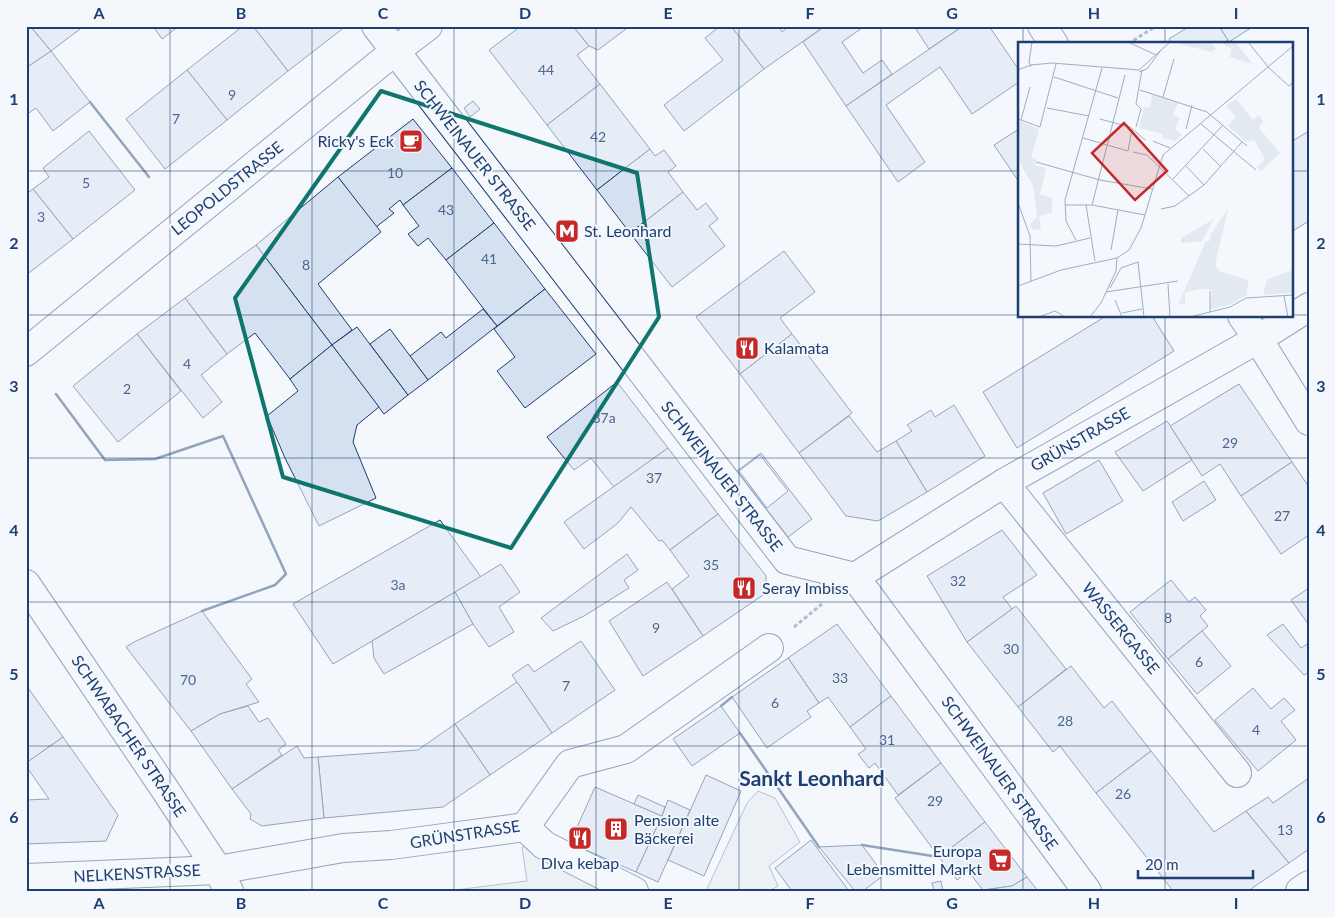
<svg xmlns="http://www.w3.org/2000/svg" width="1335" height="917" font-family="Lato,sans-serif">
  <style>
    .green { fill: #e3e9f0; stroke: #687fa3 }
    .parking { fill: #e3e8f0; stroke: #687fa3 }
    .building { fill: #d5e0f0; stroke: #1d3f73; fill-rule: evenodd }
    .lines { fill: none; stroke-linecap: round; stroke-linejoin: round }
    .minor-casing { stroke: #1d3f73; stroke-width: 30 }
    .major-casing { stroke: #1d3f73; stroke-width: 30 }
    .path { stroke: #5e769c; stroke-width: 3; stroke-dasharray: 4 2.5; stroke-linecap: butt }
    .minor { stroke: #f4f7fb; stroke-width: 28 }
    .major { stroke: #f4f7fb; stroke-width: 28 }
    .wall { stroke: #1d3f73; stroke-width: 2.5 }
    .marked { fill: none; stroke: #0f766e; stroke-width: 4; stroke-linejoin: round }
    .grid { fill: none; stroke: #1d3f73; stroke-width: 1; stroke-opacity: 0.55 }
    .labels { text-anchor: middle; stroke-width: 4; stroke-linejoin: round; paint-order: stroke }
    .number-label { font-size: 14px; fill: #4b6792 }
    .poi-label { font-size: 16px; fill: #1d3f73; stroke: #f4f7fb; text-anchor: start }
    .street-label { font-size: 16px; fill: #1d3f73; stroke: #f4f7fb }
    .district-label { font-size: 21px; font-weight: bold; fill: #1d3f73; stroke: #f4f7fb }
    .inset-road { fill: none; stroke: #9eadc5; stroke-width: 1 }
    .view { fill: #c62828; fill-opacity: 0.15; stroke: #c62828; stroke-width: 2.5 }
    .inset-edge { fill: none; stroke: #1d3f73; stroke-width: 2.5 }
    .neatline { fill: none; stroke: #1d3f73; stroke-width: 2 }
    .grid-label { font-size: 16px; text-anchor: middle; font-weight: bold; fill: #1d3f73 }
  </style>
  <rect width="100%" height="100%" fill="#f4f7fb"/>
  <!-- green -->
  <polygon class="green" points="758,791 775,798 800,842 769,866 778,886 769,891 706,891 747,803"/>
  <!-- parking -->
  <polygon class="parking" points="544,845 634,891 447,891 527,881 522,847"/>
  <!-- building -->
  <g class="building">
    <polygon points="26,26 30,26 51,51 26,68"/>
    <polygon points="32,26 84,26 51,51 31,27"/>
    <polygon points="153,26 179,26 162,39"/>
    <polygon points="243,26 253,26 288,71 227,120 187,70"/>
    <polygon points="253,26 346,26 288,71"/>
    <polygon points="521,26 573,26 589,46 577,55 600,84 547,125 489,50"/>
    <polygon points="573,26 630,26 598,50 589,46"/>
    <polygon points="720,26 731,26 764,69 684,131 664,105 723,60 705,38"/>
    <polygon points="731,26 778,26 782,32 789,26 820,26 822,28 764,69"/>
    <polygon points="825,26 860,26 862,28 842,42 863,73 882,60 892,74 846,106 803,42"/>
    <polygon points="914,26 963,26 929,49"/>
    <polygon points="963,26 989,26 1019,70 1019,82 972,114 940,67 886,105 925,162 898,182 846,106"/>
    <polygon points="1190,26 1219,26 1228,40 1222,44 1172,44 1169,39"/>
    <polygon points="1219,26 1254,26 1229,42"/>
    <polygon points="51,51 90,102 53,131 36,108 26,115 26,68"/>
    <polygon points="187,70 227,120 165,169 126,119"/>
    <polygon points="600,84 650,149 597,190 547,125"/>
    <polygon points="473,101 480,109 470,117 464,108"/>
    <polygon points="413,119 452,168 403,205 400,200 389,209 394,213 376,227 338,177"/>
    <polygon points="1019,129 1019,182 994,145"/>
    <polygon points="89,131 135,190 73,239 33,189 49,177 43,168"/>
    <polygon points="1309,131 1309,221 1291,232 1291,142"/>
    <polygon points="650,149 655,156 664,150 676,166 668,172 683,192 630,233 597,190"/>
    <polygon points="452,168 494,223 446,260 428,238 418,246 408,234 419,226 403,205"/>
    <polygon points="338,177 381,232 318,284 352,330 332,345 256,245"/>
    <polygon points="33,189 73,239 26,275 26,194"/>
    <polygon points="683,192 697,210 706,203 718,219 709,226 725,246 672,287 630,233"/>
    <polygon points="494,223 545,289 497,326 446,260"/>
    <polygon points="256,245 332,345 290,379 255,333 227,354 185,298"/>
    <polygon points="784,251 815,292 780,318 792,334 740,374 696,317"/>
    <polygon points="545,289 596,354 525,408 497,371 515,357 494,329"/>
    <polygon points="185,298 227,354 201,375 222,402 203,418 137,334"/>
    <polygon points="483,309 497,326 428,380 410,356 441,332 446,338"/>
    <polygon points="1106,316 1152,316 1174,351 1017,448 983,392"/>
    <polygon points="357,327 408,395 384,414 332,345"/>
    <polygon points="390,329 428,380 408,395 370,344"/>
    <polygon points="137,334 181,391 118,442 73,386"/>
    <polygon points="792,334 852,413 799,453 740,374"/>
    <polygon points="332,345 379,407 357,425 353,442 376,498 319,526 285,458 267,416 298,391 290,379"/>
    <polygon points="617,382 668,448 614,487 591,458 574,470 547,437"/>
    <polygon points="1239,384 1292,462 1241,496 1220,464 1202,476 1170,426"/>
    <polygon points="954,405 985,456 927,492 896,441 912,431 907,425 931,410 935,417"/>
    <polygon points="849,416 877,452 896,441 927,492 878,521 846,516 799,453"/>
    <polygon points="1167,421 1192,460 1143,491 1115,452"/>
    <polygon points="668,448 718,514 670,550 662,540 659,541 631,507 618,523 584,549 564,522"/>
    <path d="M 761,453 L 812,519 L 788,537 L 737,471 ZM 760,455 L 788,491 L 767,508 L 739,471 Z"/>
    <polygon points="1099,460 1123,501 1066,534 1043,493"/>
    <polygon points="1292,462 1309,487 1309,535 1281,554 1241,496"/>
    <polygon points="1204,481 1216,500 1183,521 1172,502"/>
    <polygon points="718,514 766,576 766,593 703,636 672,589 689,576 670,550"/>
    <polygon points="440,520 481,577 333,664 293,604"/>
    <polygon points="1002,530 1037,575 1003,597 1012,609 967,642 927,576"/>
    <polygon points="627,554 638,570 624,580 629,588 584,616 553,631 541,618"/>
    <polygon points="501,564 520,592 499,607 514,632 489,647 473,624 455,592"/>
    <polygon points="1171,580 1189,602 1195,597 1206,610 1200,616 1208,626 1168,659 1130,612"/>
    <polygon points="667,582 703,636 643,676 609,621"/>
    <polygon points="1309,588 1309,625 1291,600"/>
    <polygon points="455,592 473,624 384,674 374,658 372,641"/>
    <polygon points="1016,606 1066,669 1018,707 967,642"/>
    <polygon points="202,611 252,679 246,684 259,702 220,714 191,731 126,647 136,641"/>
    <polygon points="837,624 891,696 850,727 828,697 819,703 788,658"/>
    <polygon points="1283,624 1301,648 1309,643 1309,672 1304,675 1267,635"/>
    <polygon points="1202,631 1231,666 1197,694 1168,659"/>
    <polygon points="581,641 615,690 552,733 512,675 528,664 534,672"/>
    <polygon points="788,658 819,703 807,711 811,717 767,748 732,697"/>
    <polygon points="1071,666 1104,708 1112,701 1151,751 1096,793 1060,746 1053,752 1018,707"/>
    <polygon points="517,682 552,733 490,775 455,724"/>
    <polygon points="26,685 63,737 26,763"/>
    <polygon points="1253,688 1271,709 1284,698 1295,710 1281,721 1296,740 1258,771 1215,720"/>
    <polygon points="891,696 941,763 898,795 875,763 869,768 858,754 866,749 850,727"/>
    <polygon points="248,706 259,722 268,718 286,744 278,750 282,755 232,789 191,731 220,714"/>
    <polygon points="721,706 740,733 692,766 673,739"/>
    <polygon points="455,724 490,775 443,807 324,818 318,757 418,750"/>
    <polygon points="63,737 118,815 106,841 26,844 26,800 49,799 26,766 26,763"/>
    <polygon points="297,746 304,758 318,757 324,818 262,826 250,819 251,814 232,789"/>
    <polygon points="1151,751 1214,832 1246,811 1289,863 1248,891 1173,891 1096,793"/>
    <polygon points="941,763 985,822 939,857 895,798"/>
    <polygon points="706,775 741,791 704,876 668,860"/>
    <polygon points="1309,778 1309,849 1289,863 1246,811 1268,797 1273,803"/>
    <polygon points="595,787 662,816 636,872 570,843"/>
    <polygon points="638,795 665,807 662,816 634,804"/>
    <polygon points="668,800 690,810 683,826 662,816"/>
    <polygon points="662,816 683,826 658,882 636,872"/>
    <polygon points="985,822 1027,877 1012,886 983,890 968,871 957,880 939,857"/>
    <polygon points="811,840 849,891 792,891 775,868"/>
    <polygon points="862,845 884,875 863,891 855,891 819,847"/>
    <polygon points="1027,877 1038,891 977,891 1012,886"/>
    <polygon points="941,881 943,891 934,891 932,883"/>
  </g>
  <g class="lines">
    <!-- minor casing -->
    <g class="minor-casing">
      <g id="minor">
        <polyline points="376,26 787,560 855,577 1087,891"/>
        <polyline points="1042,26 1054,44"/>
        <polyline points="1242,316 1258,339 1309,421"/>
        <polyline points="26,352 395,51 428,26"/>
        <polyline points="1004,483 1237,773"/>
        <polyline points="855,577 1004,483 1258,339 1309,307"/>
        <polyline points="525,827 544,845 634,891"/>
        <polyline points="26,878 218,870 343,848 391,845 525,827 570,764 626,749 769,648"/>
        <polyline points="1300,891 1309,885"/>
      </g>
    </g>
    <!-- major casing -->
    <g class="major-casing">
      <polyline id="major" points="26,584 164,788 218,870 229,891"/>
    </g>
    <!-- path -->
    <g class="path">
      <polyline points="1128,44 1156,26"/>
      <polyline points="794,627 822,604"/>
    </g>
    <!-- minor -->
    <use href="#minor" class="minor"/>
    <!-- major -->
    <use href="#major" class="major"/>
    <!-- wall -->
    <g class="wall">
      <polyline points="90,102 149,177"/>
      <polyline points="56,394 105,460 155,459 223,436 286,574 275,585 202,611"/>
      <polyline points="721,706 732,697"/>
      <polyline points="740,733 819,847"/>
      <polyline points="862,845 939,857"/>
    </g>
  </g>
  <!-- marked area -->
  <path d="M0 0H1335V917H0ZM 381,91 L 637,173 L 659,317 L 511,548 L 283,477 L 235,298 Z" fill="#f4f7fb" fill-opacity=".55" fill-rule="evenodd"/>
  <path class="marked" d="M 381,91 L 637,173 L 659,317 L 511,548 L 283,477 L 235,298 Z"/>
  <!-- grid -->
  <path class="grid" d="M 170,26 L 170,891M 312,26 L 312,891M 454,26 L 454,891M 596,26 L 596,891M 739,26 L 739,891M 881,26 L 881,891M 1023,26 L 1023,44M 1165,26 L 1165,44M 26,171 L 1019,171M 1291,171 L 1309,171M 26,315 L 1019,315M 1291,315 L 1309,315M 1023,316 L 1023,891M 1165,316 L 1165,891M 26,458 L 1309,458M 26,602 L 1309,602M 26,746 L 1309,746"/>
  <!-- icons -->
  <defs>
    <g id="cafe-square" transform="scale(1.25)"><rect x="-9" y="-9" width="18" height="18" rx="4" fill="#c62828" stroke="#f4f7fb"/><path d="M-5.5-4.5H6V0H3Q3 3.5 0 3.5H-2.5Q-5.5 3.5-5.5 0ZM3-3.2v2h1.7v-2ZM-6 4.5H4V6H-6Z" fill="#fff"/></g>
    <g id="metro-square" transform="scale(1.25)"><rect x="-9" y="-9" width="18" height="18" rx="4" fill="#c62828" stroke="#f4f7fb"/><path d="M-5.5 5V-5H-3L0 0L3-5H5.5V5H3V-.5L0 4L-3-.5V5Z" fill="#fff"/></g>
    <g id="restaurant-square" transform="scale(1.25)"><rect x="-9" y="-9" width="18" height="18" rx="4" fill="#c62828" stroke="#f4f7fb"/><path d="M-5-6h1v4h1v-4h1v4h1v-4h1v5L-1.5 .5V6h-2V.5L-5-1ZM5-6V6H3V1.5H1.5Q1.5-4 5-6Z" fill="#fff"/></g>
    <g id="building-square" transform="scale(1.25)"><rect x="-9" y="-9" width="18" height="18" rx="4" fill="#c62828" stroke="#f4f7fb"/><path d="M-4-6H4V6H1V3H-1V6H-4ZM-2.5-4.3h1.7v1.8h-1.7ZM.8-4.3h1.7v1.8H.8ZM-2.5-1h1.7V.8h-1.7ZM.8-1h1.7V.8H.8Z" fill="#fff"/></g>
    <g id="supermarket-square" transform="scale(1.25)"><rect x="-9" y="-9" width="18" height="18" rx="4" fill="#c62828" stroke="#f4f7fb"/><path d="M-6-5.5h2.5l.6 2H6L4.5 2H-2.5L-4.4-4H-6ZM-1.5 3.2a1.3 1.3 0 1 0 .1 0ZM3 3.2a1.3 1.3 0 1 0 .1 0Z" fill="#fff"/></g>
  </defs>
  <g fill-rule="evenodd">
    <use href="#cafe-square" x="411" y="141"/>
    <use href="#metro-square" x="567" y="231"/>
    <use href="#restaurant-square" x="747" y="348"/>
    <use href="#restaurant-square" x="744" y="588"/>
    <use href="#building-square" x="616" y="829"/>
    <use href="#restaurant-square" x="580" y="838"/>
    <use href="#supermarket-square" x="1000" y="860"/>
  </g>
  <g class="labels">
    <!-- number labels -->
    <g class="number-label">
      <text x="546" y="75">44</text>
      <text x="232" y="100">9</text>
      <text x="176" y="124">7</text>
      <text x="598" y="142">42</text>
      <text x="395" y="178">10</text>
      <text x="86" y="188">5</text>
      <text x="446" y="215">43</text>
      <text x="41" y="222">3</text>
      <text x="489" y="264">41</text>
      <text x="306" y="270">8</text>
      <text x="187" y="369">4</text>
      <text x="127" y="394">2</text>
      <text x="604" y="423">37a</text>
      <text x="1230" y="448">29</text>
      <text x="654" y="483">37</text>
      <text x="1282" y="521">27</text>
      <text x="711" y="570">35</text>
      <text x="958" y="586">32</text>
      <text x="398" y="590">3a</text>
      <text x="1168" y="623">8</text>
      <text x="656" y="633">9</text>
      <text x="1011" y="654">30</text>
      <text x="1199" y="667">6</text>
      <text x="840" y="683">33</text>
      <text x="188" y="685">70</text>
      <text x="566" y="691">7</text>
      <text x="775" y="708">6</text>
      <text x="1065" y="726">28</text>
      <text x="1256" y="735">4</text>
      <text x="887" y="745">31</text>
      <text x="1123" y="799">26</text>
      <text x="935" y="806">29</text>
      <text x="1285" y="835">13</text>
    </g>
    <!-- poi labels -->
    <g class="poi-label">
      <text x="394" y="147" text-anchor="end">Ricky's Eck</text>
      <text x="584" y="237">St. Leonhard</text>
      <text x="764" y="354">Kalamata</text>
      <text x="762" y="594">Seray Imbiss</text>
      <text x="634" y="826">Pension alte<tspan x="634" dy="18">Bäckerei</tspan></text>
      <text x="982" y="857" text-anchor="end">Europa<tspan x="982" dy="18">Lebensmittel Markt</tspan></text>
      <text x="580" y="869" text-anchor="middle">DIva kebap</text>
    </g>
    <!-- street labels -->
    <g class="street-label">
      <text transform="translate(475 155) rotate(52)" y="6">SCHWEINAUER STRASSE</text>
      <text transform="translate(227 188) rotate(-39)" y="6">LEOPOLDSTRASSE</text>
      <text transform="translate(1080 439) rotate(-30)" y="6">GRÜNSTRASSE</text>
      <text transform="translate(722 476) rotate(52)" y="6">SCHWEINAUER STRASSE</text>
      <text transform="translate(1121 628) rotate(51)" y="6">WASSERGASSE</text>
      <text transform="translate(129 736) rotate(56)" y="6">SCHWABACHER STRASSE</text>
      <text transform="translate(1000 773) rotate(54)" y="6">SCHWEINAUER STRASSE</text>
      <text transform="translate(465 834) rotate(-9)" y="6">GRÜNSTRASSE</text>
      <text transform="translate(137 873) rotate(-3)" y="6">NELKENSTRASSE</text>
    </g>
    <!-- district labels -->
    <g class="district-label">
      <text x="812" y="786">Sankt Leonhard</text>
    </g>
  </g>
  <!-- overview -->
  <g transform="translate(1018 42)">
    <rect width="275" height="275" fill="#f4f7fb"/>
    <path d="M 165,0 L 192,0 L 198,7 L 193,10 L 163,2 ZM 201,0 L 217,0 L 235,22 L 212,15 L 214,7 ZM 134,53 L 160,61 L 155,73 L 162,76 L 157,87 L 164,93 L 157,99 L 144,96 L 145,92 L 121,86 L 126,65 L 132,66 ZM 218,57 L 235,78 L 241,73 L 245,79 L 241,86 L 262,111 L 243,129 L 239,125 L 247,117 L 236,98 L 228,100 L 210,84 L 218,75 L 208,64 ZM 1,79 L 21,87 L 13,116 L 18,117 L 17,123 L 28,126 L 22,152 L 34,156 L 34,171 L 21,174 L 23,188 L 13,187 L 12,182 L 19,175 L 15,144 L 0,117 ZM 210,167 L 197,223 L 201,229 L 230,238 L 229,253 L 211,263 L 192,267 L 194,248 L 183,247 L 167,250 L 167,261 L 160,263 L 188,199 L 192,199 L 193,192 ZM 196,177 L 184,199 L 163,201 L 163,196 ZM 275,228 L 274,251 L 245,253 L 249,238 Z" fill="#e3e9f0"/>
    <path class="inset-road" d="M 110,0 L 138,13M 230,0 L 251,26M 13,25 L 11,20 L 14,0M 251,26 L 271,44 L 275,40M 0,28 L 13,23 L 34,21 L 121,28 L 152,0M 121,30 L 129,27 L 143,8M 36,35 L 100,56M 122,48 L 189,70 L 229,104M 145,55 L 156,17M 29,66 L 71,74M 0,77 L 22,85 L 38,22M 82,77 L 112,85 L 127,98M 3,78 L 12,45M 183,82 L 238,128M 118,85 L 123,67 L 118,62 L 124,28M 168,87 L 174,63M 65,96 L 110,109 L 114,87M 135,99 L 152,106M 185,107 L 203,125M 115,110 L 129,113 L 171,154M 18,120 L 82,138 L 134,147M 168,124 L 186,143M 155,137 L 205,83M 0,161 L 12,194 L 13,240M 47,163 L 74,163 L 127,173M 68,163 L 77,219M 74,163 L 107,33M 143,167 L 157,164 L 186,143 L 224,100M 58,198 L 48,179 L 47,158 L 84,26M 0,202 L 38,204 L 72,196M 93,208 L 100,168M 150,242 L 152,275M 0,244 L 43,228 L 99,216M 92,246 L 103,226 L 120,220 L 126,275M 88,250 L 160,239M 266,254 L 270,275M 97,258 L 104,275M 192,270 L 192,249M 104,271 L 124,267M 21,275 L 37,269 L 47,275M 72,275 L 83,261 L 98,229 L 99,216 L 111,208 L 123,186 L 145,113 L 275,4M 172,275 L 212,265 L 228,256 L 275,253"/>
    <path class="view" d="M 106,81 L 149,129 L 117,158 L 74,111 Z"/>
    <rect width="275" height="275" class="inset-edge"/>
  </g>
  <!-- border -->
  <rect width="1335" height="917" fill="none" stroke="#f4f7fb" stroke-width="55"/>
  <!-- scale -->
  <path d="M1138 870v8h115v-8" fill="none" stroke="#1d3f73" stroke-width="2.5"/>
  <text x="1145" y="870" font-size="15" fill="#1d3f73" stroke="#f4f7fb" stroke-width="4" paint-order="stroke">20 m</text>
  <rect x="28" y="28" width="1280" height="862" class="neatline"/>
  <g class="grid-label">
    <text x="99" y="19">A</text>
    <text x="241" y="19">B</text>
    <text x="383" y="19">C</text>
    <text x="525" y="19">D</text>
    <text x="668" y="19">E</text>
    <text x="810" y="19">F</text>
    <text x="952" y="19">G</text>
    <text x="1094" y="19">H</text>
    <text x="1236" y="19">I</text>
    <text x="14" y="105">1</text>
    <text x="1321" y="105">1</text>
    <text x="14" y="249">2</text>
    <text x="1321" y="249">2</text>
    <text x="14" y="392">3</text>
    <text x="1321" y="392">3</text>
    <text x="14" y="536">4</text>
    <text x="1321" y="536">4</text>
    <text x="14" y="680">5</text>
    <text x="1321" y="680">5</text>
    <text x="14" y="823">6</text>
    <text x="1321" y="823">6</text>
    <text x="99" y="909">A</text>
    <text x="241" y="909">B</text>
    <text x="383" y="909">C</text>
    <text x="525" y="909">D</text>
    <text x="668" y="909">E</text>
    <text x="810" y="909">F</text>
    <text x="952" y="909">G</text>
    <text x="1094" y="909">H</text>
    <text x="1236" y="909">I</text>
  </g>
</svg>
